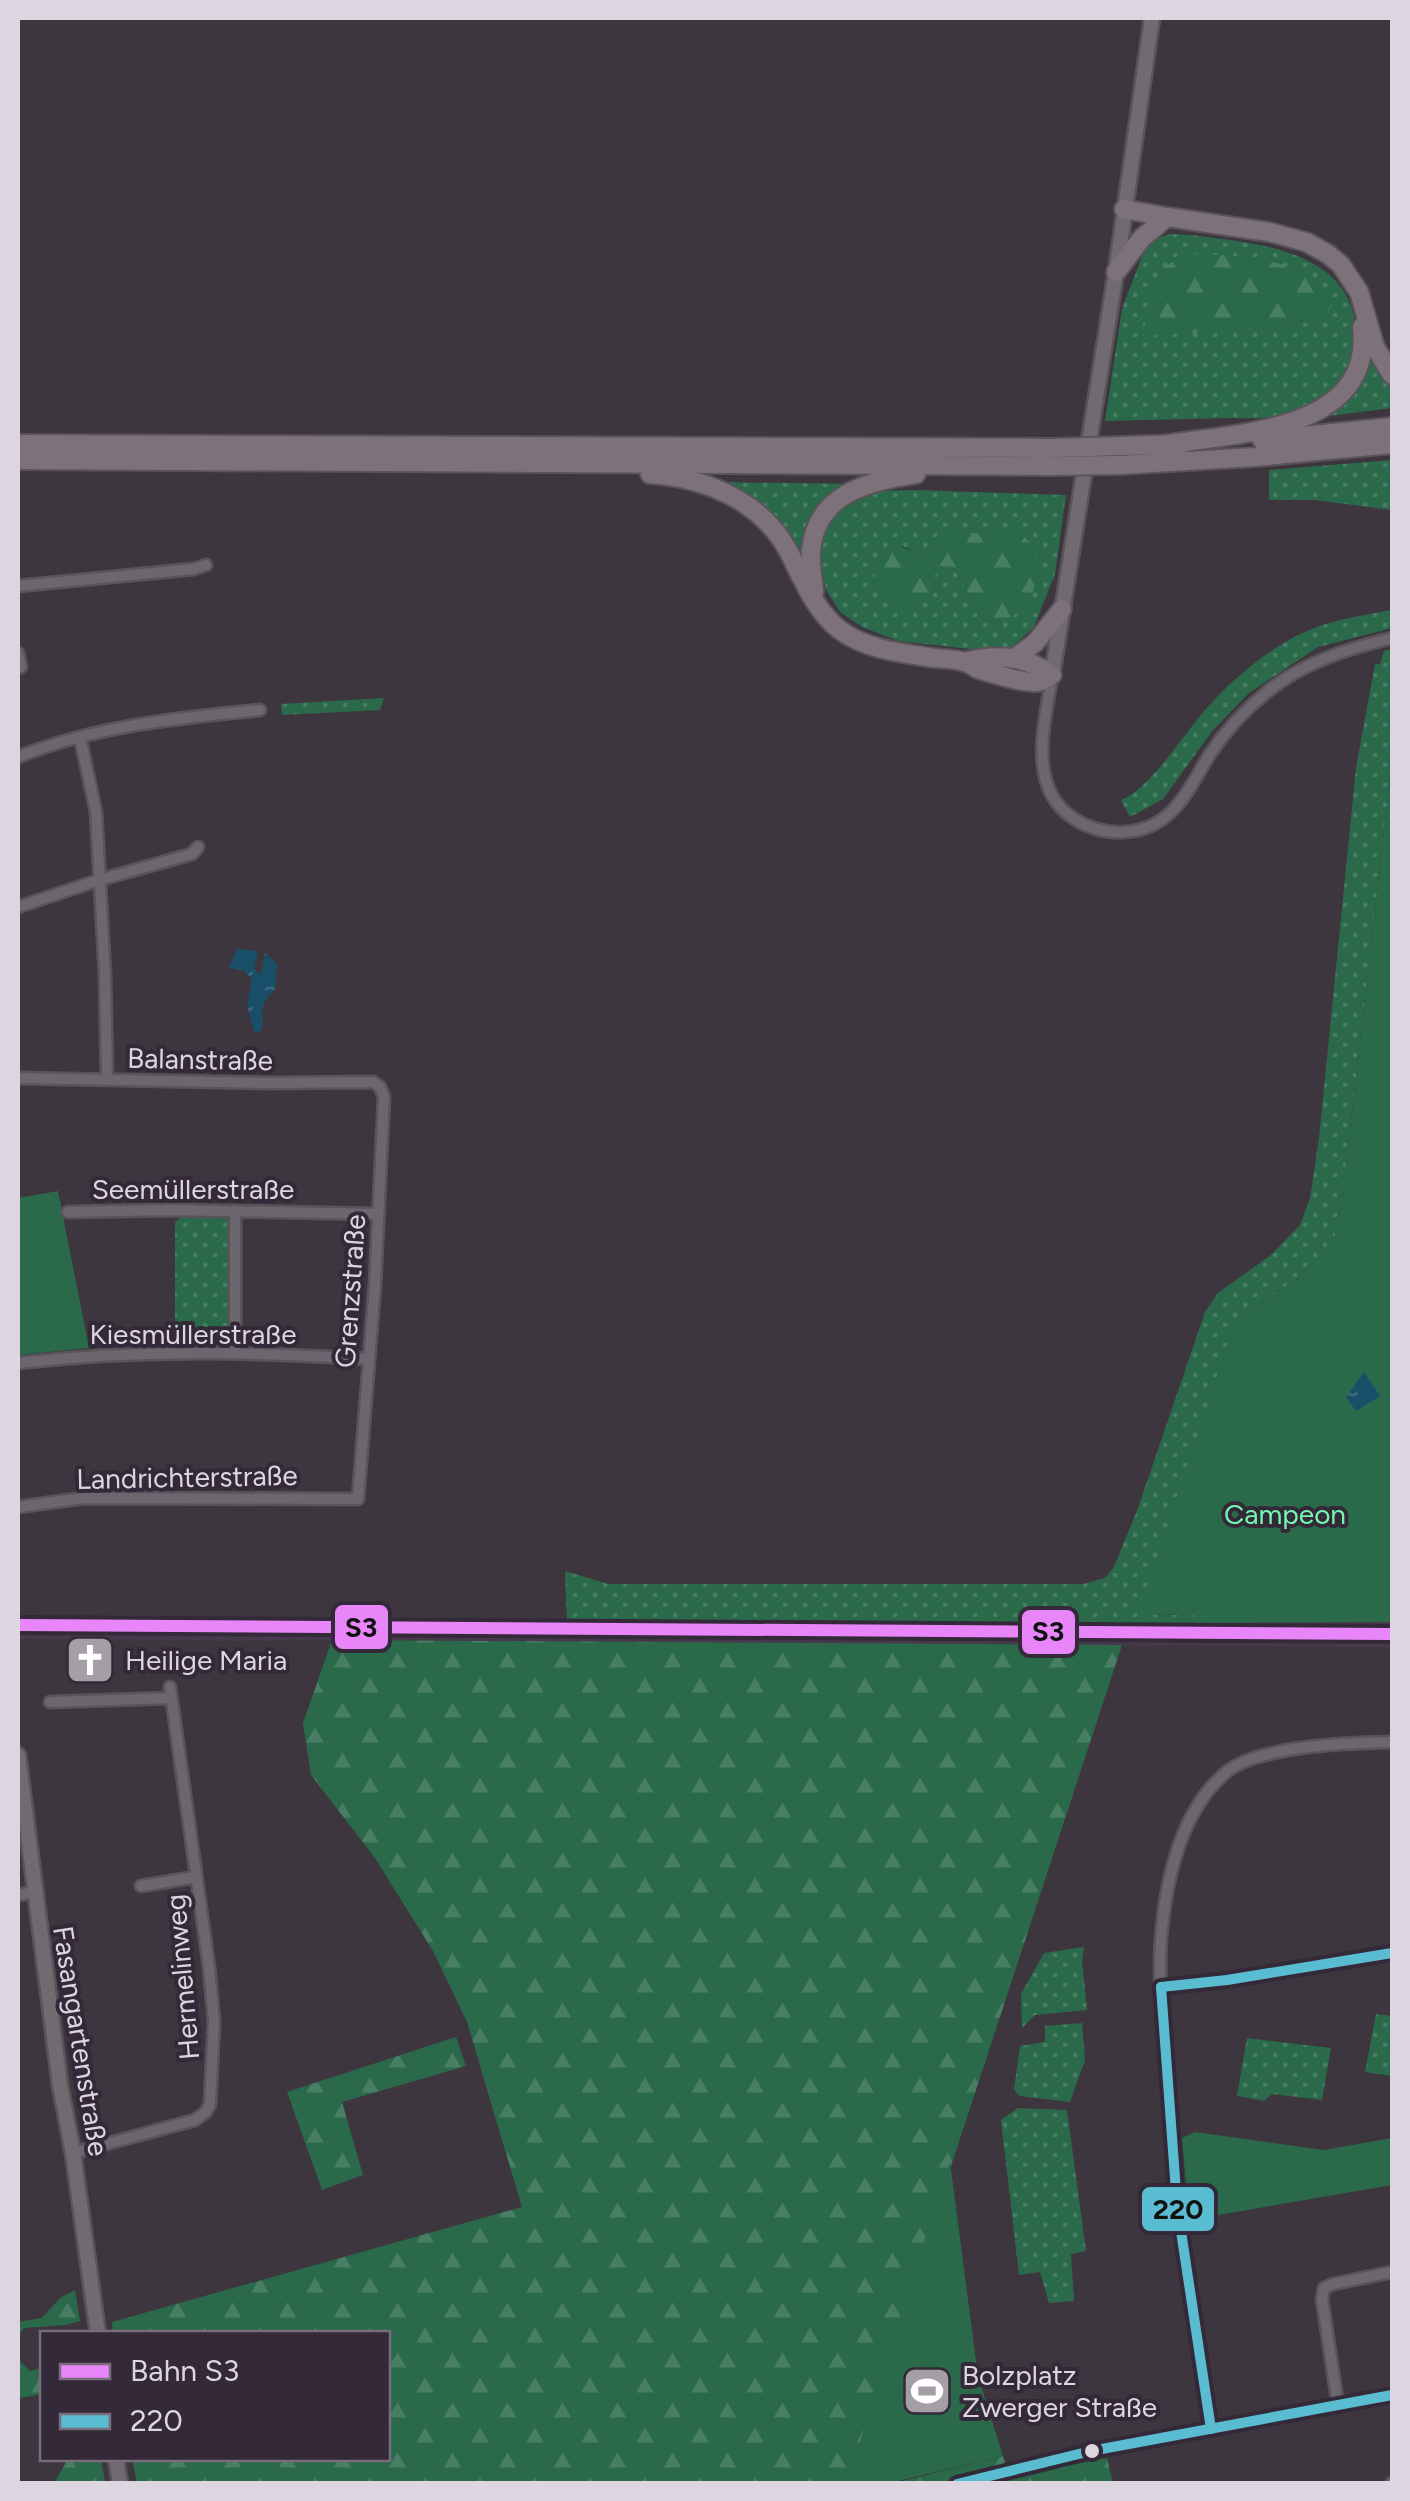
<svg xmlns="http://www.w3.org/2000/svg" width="1410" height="2501" font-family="Figtree,sans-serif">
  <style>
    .built { fill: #47394c }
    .grass { fill: url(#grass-dots); fill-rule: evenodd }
    .forest { fill: url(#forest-firs) }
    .green { fill: #2a6a4a }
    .water { fill: url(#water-ripples) }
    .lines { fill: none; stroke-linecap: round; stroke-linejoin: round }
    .street-casing { stroke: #59535a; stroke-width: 15 }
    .secondary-casing { stroke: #59535a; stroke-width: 19 }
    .highway-casing { stroke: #59535a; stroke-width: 22 }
    .street { stroke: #6c676e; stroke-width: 10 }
    .secondary { stroke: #716a70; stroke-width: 14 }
    .highway { stroke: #7e727a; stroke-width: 18 }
    .highway-bridge-casing { stroke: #59535a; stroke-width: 22; stroke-linecap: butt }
    .highway-bridge { stroke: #7e727a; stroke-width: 18 }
    .bus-1-casing { stroke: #342938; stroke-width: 18 }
    .bus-1 { stroke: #5abcd0; stroke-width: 10 }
    .rail-1-casing { stroke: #342938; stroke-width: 20 }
    .rail-1 { stroke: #e885f9; stroke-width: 12 }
    .bus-dot { fill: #ddd6e0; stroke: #342938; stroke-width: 4 }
    .labels { text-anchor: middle; stroke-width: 8; stroke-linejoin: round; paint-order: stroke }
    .street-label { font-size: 28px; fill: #ddd6e0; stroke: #342938 }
    .park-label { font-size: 28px; fill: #72f8b1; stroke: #342938 }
    .poi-label { font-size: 28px; fill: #ddd6e0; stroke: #342938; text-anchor: start }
    .line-badge { stroke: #342938; stroke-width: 4 }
    .pale-badge-label { font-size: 28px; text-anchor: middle; font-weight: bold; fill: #111 }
  </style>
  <defs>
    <pattern id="grass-dots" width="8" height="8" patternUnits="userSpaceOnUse" patternTransform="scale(2.5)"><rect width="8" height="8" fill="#2a6a4a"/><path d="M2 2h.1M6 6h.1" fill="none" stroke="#487f64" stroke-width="1.8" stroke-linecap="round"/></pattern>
    <pattern id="forest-firs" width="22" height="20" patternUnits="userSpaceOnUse" patternTransform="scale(2.5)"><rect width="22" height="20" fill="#2a6a4a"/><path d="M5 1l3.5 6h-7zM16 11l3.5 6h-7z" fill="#487f64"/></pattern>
    <pattern id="water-ripples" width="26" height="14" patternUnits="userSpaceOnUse" patternTransform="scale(2.5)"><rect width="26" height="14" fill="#194f69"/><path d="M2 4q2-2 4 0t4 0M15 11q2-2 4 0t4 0" fill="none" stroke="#3a687e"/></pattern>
  </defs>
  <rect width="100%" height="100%" fill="#3d363e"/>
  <!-- built -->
  <polygon class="built" points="18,1621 1126,1627 1196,1623 1392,1622 1392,1647 18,1639"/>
  <!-- grass -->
  <g class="grass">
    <path d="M 1169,234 C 1192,234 1214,238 1237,241 C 1296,250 1359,269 1356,342 C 1354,367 1338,391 1316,404 C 1307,409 1292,415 1281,417 C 1264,419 1245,418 1227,418 C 1187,419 1146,420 1105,421 L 1122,309 L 1144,251 L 1154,240 ZM 1187,254 L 1305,319 L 1289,327 Z"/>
    <polygon points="1369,351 1392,386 1392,408 1328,416 1345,400"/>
    <polygon points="1392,460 1392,510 1315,500 1269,500 1269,470"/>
    <polygon points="721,482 854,484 829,500 803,568"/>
    <path d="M 915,490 L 1066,495 L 1055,574 L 1034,627 L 1013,646 L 1004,650 L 970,649 L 898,641 L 862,627 L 840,612 L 826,590 L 821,567 L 821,547 L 825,533 L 834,518 L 851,502 L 874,491 ZM 939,533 L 1020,533 L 984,623 L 954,567 L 939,566 L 935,575 L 934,594 L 874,573 L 903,546 L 921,556 L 935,548 Z"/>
    <path d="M 1392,610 L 1392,628 L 1318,647 L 1249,693 L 1213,730 L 1163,799 L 1130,817 L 1121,800 C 1148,791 1185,733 1205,710 C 1233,678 1270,647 1309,630 C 1335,619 1365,615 1392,610 Z"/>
    <polygon points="1392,649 1392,761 1342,1200 1335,1235 1320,1256 1297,1279 1249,1312 1230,1338 1141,1614 1195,1615 1196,1623 1126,1627 567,1623 565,1571 608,1584 1083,1584 1105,1578 1114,1567 1138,1508 1205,1312 1218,1293 1271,1255 1300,1225 1310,1198 1319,1138 1356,768 1375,664 1380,664 1384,651"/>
    <polygon points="384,698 380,710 282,715 281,704"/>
    <polygon points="183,1214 225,1214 232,1219 231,1342 229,1347 181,1348 175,1343 175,1223"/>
    <polygon points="1084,1947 1082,1961 1087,2010 1035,2015 1022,2028 1021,1994 1044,1953"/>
    <polygon points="1376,2014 1392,2016 1392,2076 1365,2072"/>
    <polygon points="1082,2023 1085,2060 1070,2102 1019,2096 1014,2089 1020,2046 1045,2042 1045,2026"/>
    <polygon points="1247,2038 1331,2048 1322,2100 1272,2094 1264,2101 1237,2096"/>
    <polygon points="1018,2108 1067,2110 1086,2251 1071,2254 1074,2301 1049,2303 1040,2272 1019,2275 1001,2120"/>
  </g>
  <!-- forest -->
  <g class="forest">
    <path d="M 1187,254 C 1223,254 1292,257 1319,284 C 1324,290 1328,299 1332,305 L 1323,319 L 1305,319 L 1289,327 L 1143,336 L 1152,288 L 1162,268 Z"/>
    <path d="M 938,533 L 1020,533 C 1049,559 1037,572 1029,606 L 997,625 L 984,623 L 954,567 L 940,566 L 935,575 L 934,594 L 912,611 L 884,599 L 874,573 L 883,564 L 878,554 C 898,543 902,546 921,556 L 935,548 Z"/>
    <polygon points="332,1640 1122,1645 847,2483 137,2483 132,2459 388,2458 388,2334 113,2334 112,2322 522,2207 467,2022 433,1951 375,1858 311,1775 303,1723"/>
    <polygon points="456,2037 466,2066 342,2102 363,2175 322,2190 287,2092"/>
    <polygon points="75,2290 80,2321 66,2325 24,2328 18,2336 18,2322 42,2318 60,2298"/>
    <polygon points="18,2359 30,2371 42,2368 42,2394 20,2398 18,2395"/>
    <polygon points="1003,2456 1009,2476 1107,2458 1113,2483 890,2484"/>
    <polygon points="68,2459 101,2459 105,2482 100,2484 54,2483"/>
  </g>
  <!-- green -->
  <g class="green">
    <polygon points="1392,761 1392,1622 1196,1623 1195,1615 1140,1614 1230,1337 1249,1312 1297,1279 1319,1256 1335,1235 1342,1200"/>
    <polygon points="58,1191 89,1348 18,1355 18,1198"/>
    <polygon points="1195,2132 1324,2150 1392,2138 1392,2185 1189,2220 1182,2138"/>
    <polygon points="950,2162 978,2376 1003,2456 890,2483 847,2483"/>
  </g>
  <!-- water -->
  <g class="water">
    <polygon points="237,949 258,951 254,968 261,975 265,953 277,964 275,989 265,1001 262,1009 263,1025 259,1033 255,1033 247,1006 252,978 242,970 229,968"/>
    <polygon points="1364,1372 1380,1396 1356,1411 1346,1397"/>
  </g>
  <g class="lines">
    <!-- street casing -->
    <g class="street-casing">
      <g id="street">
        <polyline points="18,586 194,569 206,565"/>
        <polyline points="18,653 21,667"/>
        <path d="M 1052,676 C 1045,722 1026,787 1073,818 C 1103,838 1145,838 1172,811 C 1188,795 1198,773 1210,754 C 1226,730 1245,710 1267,692 C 1304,662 1347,649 1392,638"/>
        <polyline points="80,737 96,812 105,975 107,1079"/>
        <path d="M 18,757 C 95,726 177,718 260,710"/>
        <polyline points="18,907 99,880 192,854 198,847"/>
        <polyline points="18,1078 270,1083 373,1082 380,1087 384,1097 375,1285 358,1499 84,1498 18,1507"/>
        <polyline points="235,1211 235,1352"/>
        <polyline points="68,1212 170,1210 378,1214"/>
        <path d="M 18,1363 C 137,1349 249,1352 368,1359"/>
        <polyline points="50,1702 171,1698"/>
        <polyline points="141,1886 196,1877"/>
        <polyline points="18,1895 35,1892"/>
        <polyline points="1161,1987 1227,1980 1392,1953"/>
        <polyline points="73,2153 195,2120 206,2112 210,2104 214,2021 209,1967 170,1687"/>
        <polyline points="1338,2405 1322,2299 1324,2288 1333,2284 1392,2272"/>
        <path d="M 1211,2429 C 1191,2308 1174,2187 1166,2065 C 1163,2020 1157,1973 1162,1928 C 1167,1876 1182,1812 1223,1775 C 1254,1745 1350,1743 1392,1742"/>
        <polyline points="955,2484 1091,2451 1392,2395"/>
        <polyline points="1391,2484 1392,2483"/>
      </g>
    </g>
    <!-- secondary casing -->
    <g class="secondary-casing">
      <g id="secondary">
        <polyline points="1052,675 1116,272 1152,18"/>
        <polyline points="18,1755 60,2085 73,2153 98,2334"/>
        <polyline points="116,2458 120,2484"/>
      </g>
    </g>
    <!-- highway casing -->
    <g class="highway-casing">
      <g id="highway">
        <polyline points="1124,209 1167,217 1269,232 1306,242 1328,254 1341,265 1359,292 1375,347 1392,375"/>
        <polyline points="1116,272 1142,238 1167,217"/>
        <polyline points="1262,440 1392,427"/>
        <polyline points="18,444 1053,448"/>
        <path d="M 1169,444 C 1240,433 1374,430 1362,327"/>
        <polyline points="1121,446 1181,444"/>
        <polyline points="18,460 1050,466"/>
        <polyline points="1119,465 1255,457 1392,444"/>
        <path d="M 650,474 C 706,478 763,501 790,554 C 803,580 816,612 840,630 C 867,650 902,653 934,658 C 944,659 955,659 965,662 C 970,663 974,667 978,669 C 990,673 1027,684 1038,682 C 1043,681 1047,677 1052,675 C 1025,655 996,654 964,662"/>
        <path d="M 814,592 C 813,579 810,566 811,552 C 815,494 868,481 916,474"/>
        <polyline points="1016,657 1035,643 1062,609"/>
      </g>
    </g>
    <!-- street -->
    <use href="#street" class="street"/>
    <!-- secondary -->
    <use href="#secondary" class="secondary"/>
    <!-- highway -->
    <use href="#highway" class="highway"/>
    <!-- highway-bridge casing -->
    <g class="highway-bridge-casing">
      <g id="highway-bridge">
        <polyline points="1053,448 1121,446"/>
        <polyline points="1050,466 1119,465"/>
      </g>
    </g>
    <!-- highway-bridge -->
    <use href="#highway-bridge" class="highway-bridge"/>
    <!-- bus-1 casing -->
    <g class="bus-1-casing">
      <g id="bus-1">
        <polyline points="1161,1987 1177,2205 1211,2429"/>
        <polyline points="1161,1987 1227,1980 1392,1953"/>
        <polyline points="957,2484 1091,2451 1392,2395"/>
      </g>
    </g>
    <!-- bus-1 -->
    <use href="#bus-1" class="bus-1"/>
    <!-- rail-1 casing -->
    <g class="rail-1-casing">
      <polyline id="rail-1" points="18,1625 1392,1634"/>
    </g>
    <!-- rail-1 -->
    <use href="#rail-1" class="rail-1"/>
  </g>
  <!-- icons -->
  <defs>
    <g id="church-square" transform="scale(2.5)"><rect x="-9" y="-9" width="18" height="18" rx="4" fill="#a59ea7" stroke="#342938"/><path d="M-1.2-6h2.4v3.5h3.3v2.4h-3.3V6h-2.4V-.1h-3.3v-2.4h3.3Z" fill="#fff"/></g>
    <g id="stadium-square" transform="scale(2.5)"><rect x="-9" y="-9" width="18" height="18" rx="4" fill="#a59ea7" stroke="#342938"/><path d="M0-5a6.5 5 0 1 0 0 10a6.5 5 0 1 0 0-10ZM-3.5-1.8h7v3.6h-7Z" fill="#fff"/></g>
  </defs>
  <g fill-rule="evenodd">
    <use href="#church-square" x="90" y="1660"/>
    <use href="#stadium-square" x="927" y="2391"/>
  </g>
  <!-- markers -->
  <circle class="bus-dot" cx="1092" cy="2451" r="9"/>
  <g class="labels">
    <!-- street labels -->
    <g class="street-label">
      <text transform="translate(200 1059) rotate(1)" y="10">Balanstraße</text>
      <text x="193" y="1199">Seemüllerstraße</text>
      <text transform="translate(350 1291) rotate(-86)" y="10">Grenzstraße</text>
      <text x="193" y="1344">Kiesmüllerstraße</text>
      <text transform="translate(187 1477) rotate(-1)" y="10">Landrichterstraße</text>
      <text transform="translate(182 1977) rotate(-95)" y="10">Hermelinweg</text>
      <text transform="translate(81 2041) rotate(81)" y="10">Fasangartenstraße</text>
    </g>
    <!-- park labels -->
    <g class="park-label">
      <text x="1285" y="1524">Campeon</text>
    </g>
    <!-- poi labels -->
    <g class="poi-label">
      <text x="125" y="1670">Heilige Maria</text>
      <text x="962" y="2385">Bolzplatz<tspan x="962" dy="32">Zwerger Straße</tspan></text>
    </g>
  </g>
  <g class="line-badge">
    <rect x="333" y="1603" width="57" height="48" rx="10" fill="#e885f9"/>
    <rect x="1020" y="1608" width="57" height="48" rx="10" fill="#e885f9"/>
    <rect x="1140" y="2185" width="76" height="48" rx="10" fill="#5abcd0"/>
  </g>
  <g class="pale-badge-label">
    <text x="361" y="1637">S3</text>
    <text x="1048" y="1641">S3</text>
    <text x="1178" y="2219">220</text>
  </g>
  <!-- border -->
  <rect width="1410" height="2501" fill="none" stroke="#ddd6e0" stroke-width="40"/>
  <!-- legend -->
  <rect x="40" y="2331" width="350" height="130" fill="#342938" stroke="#786e7b" stroke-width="2.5"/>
  <rect x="60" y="2364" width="50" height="15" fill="#e885f9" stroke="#786e7b" stroke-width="2.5"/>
  <text x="130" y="2381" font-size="30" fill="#ddd6e0">Bahn S3</text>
  <rect x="60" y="2414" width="50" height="15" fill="#5abcd0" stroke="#786e7b" stroke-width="2.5"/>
  <text x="130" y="2431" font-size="30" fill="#ddd6e0">220</text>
</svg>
